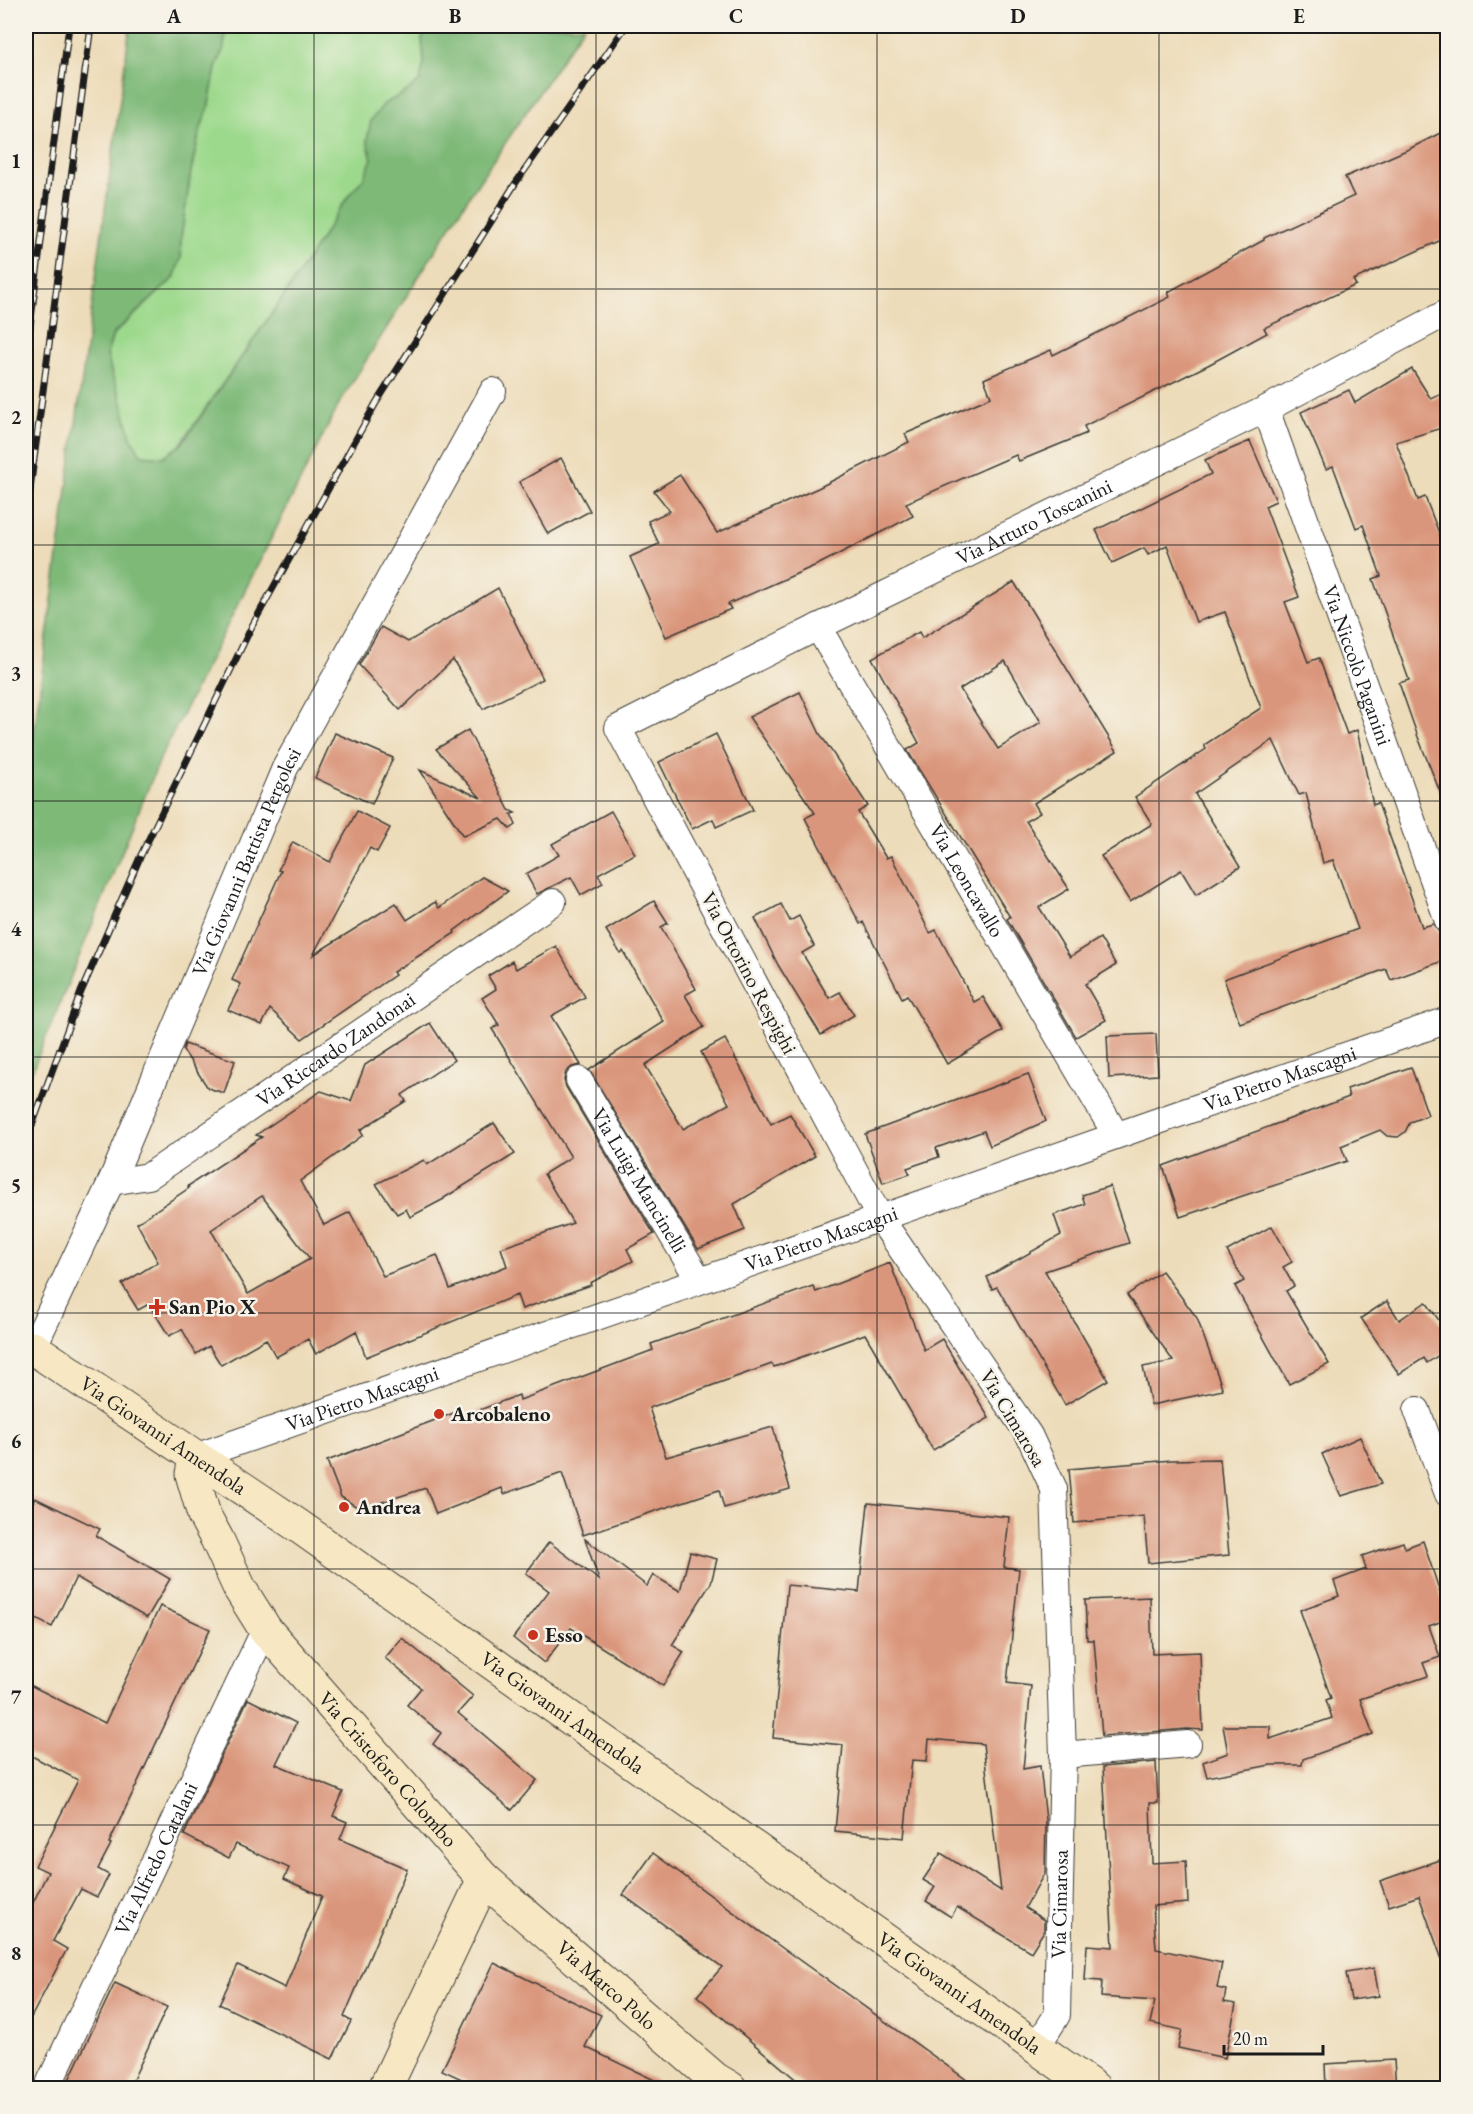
<svg xmlns="http://www.w3.org/2000/svg" width="1473" height="2114" font-family="'EB Garamond',serif">
  <style>
    .green { fill: #9dd98d; stroke: #5c7a54; stroke-width: 1.5 }
    .forest { fill: #7eb978; stroke: #4d6a4a; stroke-width: 1.5 }
    .building { fill: #da967b; fill-rule: evenodd }
    .lines { fill: none; stroke-linecap: round; stroke-linejoin: round }
    .street-casing { stroke: #3b3934; stroke-width: 28 }
    .secondary-casing { stroke: #3b3934; stroke-width: 35 }
    .street { stroke: #fff; stroke-width: 26 }
    .secondary { stroke: #f7e8c3; stroke-width: 33 }
    .rail-casing { stroke: #1c1c1c; stroke-width: 7 }
    .rail { stroke: #f7f3e8; stroke-width: 4.5; stroke-dasharray: 14; stroke-linecap: butt }
    .grid { fill: none; stroke: #1c1c1c; stroke-width: 1.5; stroke-opacity: 0.55 }
    .poi-dot { fill: #c8321e; stroke: #f7f3e8; stroke-width: 2 }
    .labels { text-anchor: middle; stroke-width: 5; stroke-linejoin: round; paint-order: stroke }
    .street-label { font-size: 21px; fill: #1c1c1c; stroke: #f7f3e8 }
    .poi-label { font-size: 21px; font-weight: bold; fill: #1c1c1c; stroke: #f7f3e8; text-anchor: start }
    .neatline { fill: none; stroke: #1c1c1c; stroke-width: 2 }
    .grid-label { font-size: 20px; text-anchor: middle; font-weight: bold; fill: #1c1c1c }
  </style>
  <rect width="100%" height="100%" fill="#f7f3e8"/>
  <filter id="ink" filterUnits="userSpaceOnUse"><feTurbulence type="fractalNoise" baseFrequency=".0167" numOctaves="2"/><feDisplacementMap in="SourceGraphic" scale="12" xChannelSelector="R" yChannelSelector="G"/><feConvolveMatrix kernelMatrix="1 2 1 2 8 2 1 2 1" color-interpolation-filters="sRGB"/></filter>
  <filter id="wash" filterUnits="userSpaceOnUse"><feTurbulence type="fractalNoise" baseFrequency=".008" numOctaves="4" result="noise"/><feDisplacementMap in="SourceGraphic" scale="24" xChannelSelector="R" yChannelSelector="G"/><feGaussianBlur stdDeviation="1.35" result="paint"/><feColorMatrix in="noise" values="0 0 0 0 0 0 0 0 0 0 0 0 0 0 0 0 0 1.4 0 .05"/><feComposite in="paint" operator="in"/></filter>
  <g filter="url(#wash)">
    <rect width="100%" height="100%" fill="#eddcb9"/>
    <!-- green -->
    <polygon class="green" points="226,26 429,26 422,39 424,62 420,81 404,93 384,104 367,140 372,159 363,179 349,195 290,287 180,445 163,457 141,455 131,437 120,396 112,375 107,354 113,335 174,278 181,258 181,238 191,171 200,130 208,109 216,68 224,47"/>
    <!-- forest -->
    <polygon class="forest" points="130,26 226,26 224,47 216,68 208,109 200,130 191,171 181,238 181,258 174,278 113,334 107,354 112,375 120,396 131,437 141,455 163,457 181,445 290,287 349,195 363,179 372,159 367,140 371,120 384,104 404,93 420,81 424,62 422,39 429,26 584,26 467,200 340,402 161,757 26,1086 26,791"/>
    <g id="blocks">
      <!-- building -->
      <g class="building">
        <polygon points="1448,129 1448,237 1353,280 1356,285 1264,328 1267,333 1208,365 1084,426 1087,433 1019,461 1016,455 906,503 913,516 821,563 728,604 731,609 666,637 630,557 659,544 648,521 670,511 654,491 680,475 717,533 818,488 909,442 905,434 991,397 984,379 1051,350 1053,355 1170,297 1168,292 1264,240 1264,238 1354,196 1345,177 1411,148"/>
        <polygon points="1412,369 1431,399 1448,391 1448,426 1396,442 1418,500 1425,497 1448,556 1446,807 1418,737 1399,683 1409,680 1373,579 1381,576 1363,525 1356,528 1333,466 1326,469 1301,412 1349,390 1355,403"/>
        <polygon points="1250,441 1276,501 1265,506 1299,597 1285,602 1308,662 1319,658 1347,734 1357,730 1373,805 1378,803 1422,927 1433,924 1440,933 1448,953 1448,959 1391,980 1386,969 1240,1023 1224,979 1358,929 1333,860 1323,863 1306,793 1299,795 1273,740 1195,794 1240,867 1196,895 1181,870 1130,902 1101,856 1152,824 1135,797 1206,749 1204,745 1261,708 1225,612 1196,622 1167,545 1148,555 1144,548 1112,563 1096,530 1211,474 1205,460"/>
        <polygon points="561,458 590,511 548,534 519,482"/>
        <path d="M 1014,582 L 1117,751 L 1034,803 L 1040,813 L 1026,821 L 1069,889 L 1039,907 L 1070,957 L 1100,938 L 1116,965 L 1085,984 L 1106,1020 L 1076,1037 L 1007,919 L 1010,917 L 907,750 L 919,743 L 872,658 L 919,632 L 922,638 ZM 1005,661 L 1041,722 L 998,749 L 960,689 Z"/>
        <polygon points="498,588 543,679 483,709 453,660 400,710 359,665 381,627 408,642"/>
        <polygon points="800,692 820,734 868,806 858,812 886,858 891,856 930,933 936,930 974,1002 983,997 1003,1031 947,1064 907,995 902,998 863,922 860,924 805,818 815,813 749,717"/>
        <polygon points="468,730 509,810 515,813 511,814 516,825 510,829 501,819 463,836 420,770 481,798 436,749"/>
        <polygon points="335,733 393,758 372,804 315,778"/>
        <polygon points="716,734 753,810 716,827 713,819 692,829 659,762"/>
        <polygon points="357,811 390,828 377,852 370,848 313,955 396,903 407,920 435,902 439,908 482,877 508,891 454,931 455,933 393,972 395,975 302,1039 270,1009 262,1025 228,1010 241,984 232,980 281,871 278,870 293,842 330,862"/>
        <polygon points="611,811 635,854 598,874 603,883 581,895 571,877 537,894 526,874 559,855 552,844"/>
        <polygon points="654,901 668,923 661,927 696,989 685,995 704,1027 645,1065 683,1129 729,1104 701,1052 725,1039 771,1124 790,1114 815,1156 734,1204 745,1230 698,1249 589,1070 664,1022 623,951 620,953 606,930"/>
        <polygon points="781,904 790,921 799,916 814,946 802,953 829,998 840,992 854,1015 821,1035 778,965 755,918"/>
        <path d="M 556,946 L 585,997 L 551,1016 L 581,1065 L 572,1067 L 566,1072 L 564,1080 L 566,1087 L 654,1234 L 627,1249 L 633,1261 L 590,1283 L 591,1285 L 522,1309 L 517,1295 L 366,1357 L 356,1331 L 316,1354 L 308,1339 L 276,1357 L 266,1339 L 221,1365 L 209,1346 L 196,1354 L 182,1329 L 169,1336 L 149,1304 L 138,1310 L 122,1284 L 158,1262 L 137,1223 L 189,1188 L 188,1186 L 262,1137 L 256,1135 L 321,1091 L 351,1101 L 365,1065 L 430,1023 L 454,1060 L 402,1095 L 406,1101 L 360,1130 L 363,1135 L 300,1181 L 324,1225 L 350,1212 L 383,1276 L 437,1255 L 450,1289 L 507,1266 L 501,1248 L 573,1223 L 544,1174 L 571,1157 L 492,1029 L 499,1025 L 482,998 L 496,989 L 488,976 L 512,961 L 516,969 ZM 262,1196 L 310,1259 L 248,1294 L 211,1230 Z"/>
        <polygon points="1156,1034 1158,1075 1109,1078 1107,1036"/>
        <polygon points="185,1044 235,1061 224,1093 208,1088 183,1050"/>
        <polygon points="1411,1067 1428,1115 1410,1122 1405,1132 1398,1137 1387,1136 1380,1130 1341,1146 1347,1161 1180,1217 1163,1166 1349,1097 1347,1089"/>
        <polygon points="1028,1074 1046,1121 990,1146 984,1131 936,1148 939,1157 907,1168 910,1174 883,1183 865,1134"/>
        <polygon points="494,1123 515,1154 444,1198 444,1199 410,1217 406,1209 397,1214 376,1184 424,1160 427,1165"/>
        <polygon points="1110,1186 1129,1243 1045,1271 1108,1380 1065,1405 997,1287 992,1289 987,1277 1061,1235 1054,1215 1085,1204 1082,1195"/>
        <polygon points="1272,1226 1292,1262 1283,1267 1294,1286 1286,1291 1329,1364 1289,1384 1235,1286 1244,1281 1227,1251"/>
        <polygon points="890,1263 924,1350 942,1339 989,1418 933,1450 865,1334 774,1367 772,1364 649,1408 666,1457 773,1427 790,1489 724,1508 719,1490 583,1535 562,1473 504,1494 502,1488 436,1514 426,1488 360,1509 341,1497 327,1461 459,1411 461,1417 519,1395 520,1400 653,1350 651,1344 813,1286 816,1292"/>
        <polygon points="1162,1271 1197,1318 1223,1390 1151,1405 1143,1367 1173,1361 1127,1295"/>
        <polygon points="1387,1301 1399,1320 1426,1302 1448,1333 1448,1349 1427,1363 1424,1358 1399,1374 1361,1318"/>
        <polygon points="1360,1437 1381,1484 1341,1496 1322,1454"/>
        <polygon points="1220,1459 1229,1555 1148,1563 1144,1516 1074,1523 1069,1469 1172,1460"/>
        <polygon points="35,1498 100,1529 96,1536 170,1579 147,1618 76,1577 52,1627 26,1614 26,1518"/>
        <polygon points="868,1503 1009,1517 1004,1567 1019,1569 1007,1683 1031,1686 1023,1769 1040,1766 1046,1820 1045,1872 1025,1908 1044,1920 1044,1931 1031,1952 957,1907 951,1917 926,1901 935,1887 923,1880 941,1853 1001,1891 983,1744 929,1739 927,1761 912,1760 904,1838 835,1831 843,1745 773,1738 787,1585 859,1592"/>
        <polygon points="585,1539 647,1586 653,1575 680,1591 690,1552 717,1559 711,1583 672,1645 684,1652 663,1686 571,1628 544,1663 513,1638 549,1591 526,1573 549,1542 599,1580"/>
        <polygon points="1423,1541 1448,1616 1448,1619 1429,1626 1440,1657 1423,1663 1428,1676 1360,1699 1373,1734 1303,1759 1302,1765 1271,1765 1207,1777 1203,1762 1228,1753 1223,1726 1270,1726 1270,1739 1332,1718 1326,1700 1331,1698 1300,1610 1339,1596 1334,1581 1366,1569 1362,1556 1403,1542 1405,1548"/>
        <polygon points="1150,1597 1152,1654 1200,1652 1203,1730 1187,1729 1102,1736 1094,1640 1087,1640 1085,1600"/>
        <polygon points="160,1606 210,1629 109,1843 111,1844 98,1869 109,1875 97,1897 81,1889 53,1941 67,1949 26,2027 26,1917 48,1872 35,1866 78,1780 26,1753 26,1683 105,1723"/>
        <polygon points="402,1638 473,1696 458,1713 537,1780 512,1810 433,1744 441,1733 407,1705 421,1688 385,1658"/>
        <polygon points="248,1699 296,1723 276,1764 343,1792 333,1816 347,1822 340,1839 407,1869 344,2017 351,2021 332,2059 219,2004 238,1965 285,1988 322,1896 284,1879 289,1868 236,1844 229,1858 184,1835"/>
        <polygon points="1156,1762 1158,1803 1150,1803 1152,1863 1186,1861 1188,1903 1153,1906 1156,1949 1222,1963 1217,1988 1226,1990 1224,2002 1236,2004 1225,2058 1178,2048 1182,2030 1150,2023 1155,2001 1101,1997 1102,1981 1085,1980 1087,1945 1113,1947 1103,1767"/>
        <polygon points="653,1853 774,1942 978,2088 806,2088 697,1996 722,1967 623,1895"/>
        <polygon points="1440,1860 1448,1879 1448,1965 1444,1965 1419,1896 1389,1906 1380,1881"/>
        <polygon points="494,1963 601,2015 585,2047 671,2088 481,2088 442,2070"/>
        <polygon points="1374,1968 1379,1996 1351,2000 1346,1973"/>
        <polygon points="115,1983 167,2007 129,2088 65,2088"/>
        <polygon points="1394,2060 1396,2088 1326,2088 1325,2064"/>
      </g>
    </g>
  </g>
  <g filter="url(#ink)">
    <use href="#blocks" fill-opacity="0" stroke="#3b3934" stroke-width="1.5"/>
    <g class="lines">
      <!-- street casing -->
      <g class="street-casing">
        <g id="street">
          <path id="s1" d="M 1266,409 L 1448,921"/>
          <path id="s2" d="M 818,627 L 1116,1135"/>
          <path id="s3" d="M 579,1080 L 699,1280"/>
          <path id="s4" d="M 111,1182 L 149,1176 L 553,902"/>
          <path id="s5" d="M 33,1348 L 111,1182 L 285,768 L 493,391"/>
          <polyline points="1417,1410 1448,1494"/>
          <path id="s6" d="M 195,1457 L 1448,1020"/>
          <polyline points="1063,1755 1188,1744"/>
          <path id="s7" d="M 1036,2048 L 1057,2015 L 1063,1755 L 1054,1489 L 1029,1435 L 880,1218 L 618,728 L 818,627 L 1266,409 L 1448,312"/>
          <path id="s8" d="M 47,2088 L 265,1629"/>
        </g>
      </g>
      <!-- secondary casing -->
      <g class="secondary-casing">
        <g id="secondary">
          <path id="s9" d="M 26,1347 L 33,1348 L 297,1525 L 1094,2088"/>
          <path id="s10" d="M 195,1457 L 192,1474 L 204,1515 L 217,1539 L 240,1589 L 265,1629 L 484,1879 L 715,2079 L 730,2088"/>
          <polyline points="385,2088 484,1879"/>
        </g>
      </g>
      <!-- street -->
      <use href="#street" class="street"/>
      <!-- secondary -->
      <use href="#secondary" class="secondary"/>
      <!-- rail casing -->
      <g class="rail-casing">
        <g id="rail">
          <polyline points="26,82 30,26"/>
          <polyline points="26,357 69,26"/>
          <polyline points="26,520 91,26"/>
          <polyline points="26,1142 81,992 141,855 252,626 376,403 515,184 626,26"/>
        </g>
      </g>
      <!-- rail -->
      <use href="#rail" class="rail"/>
    </g>
  </g>
  <!-- grid -->
  <path class="grid" d="M 314,26 L 314,2088M 596,26 L 596,2088M 877,26 L 877,2088M 1159,26 L 1159,2088M 26,289 L 1448,289M 26,545 L 1448,545M 26,801 L 1448,801M 26,1057 L 1448,1057M 26,1313 L 1448,1313M 26,1569 L 1448,1569M 26,1825 L 1448,1825"/>
  <!-- markers -->
  <g class="poi-dot">
    <path d="M154 1298h6v6h6v6h-6v6h-6v-6h-6v-6h6z"/>
    <circle cx="439" cy="1414" r="6"/>
    <circle cx="344" cy="1507" r="6"/>
    <circle cx="533" cy="1635" r="6"/>
  </g>
  <g class="labels">
    <!-- street labels -->
    <g class="street-label">
      <text dy="7" stroke="none"><textPath href="#s7" startOffset="1908">Via Arturo Toscanini</textPath></text>
      <text dy="7" stroke="none"><textPath href="#s1" startOffset="272">Via Niccolò Paganini</textPath></text>
      <text dy="7" stroke="none"><textPath href="#s5" startOffset="531">Via Giovanni Battista Pergolesi</textPath></text>
      <text dy="7" stroke="none"><textPath href="#s2" startOffset="294">Via Leoncavallo</textPath></text>
      <text transform="translate(749 973) rotate(62)" y="7">Via Ottorino Respighi</text>
      <text dy="7" stroke="none"><textPath href="#s4" startOffset="264">Via Riccardo Zandonai</textPath></text>
      <text dy="7" stroke="none"><textPath href="#s6" startOffset="1149">Via Pietro Mascagni</textPath></text>
      <text dy="7" stroke="none"><textPath href="#s3" startOffset="117">Via Luigi Mancinelli</textPath></text>
      <text dy="7" stroke="none"><textPath href="#s6" startOffset="663">Via Pietro Mascagni</textPath></text>
      <text dy="7" stroke="none"><textPath href="#s6" startOffset="177">Via Pietro Mascagni</textPath></text>
      <text transform="translate(1013 1418) rotate(59)" y="7">Via Cimarosa</text>
      <text dy="7" stroke="none"><textPath href="#s9" startOffset="164">Via Giovanni Amendola</textPath></text>
      <text dy="7" stroke="none"><textPath href="#s9" startOffset="650">Via Giovanni Amendola</textPath></text>
      <text dy="7" stroke="none"><textPath href="#s10" startOffset="376">Via Cristoforo Colombo</textPath></text>
      <text dy="7" stroke="none"><textPath href="#s8" startOffset="254">Via Alfredo Catalani</textPath></text>
      <text dy="7" stroke="none"><textPath href="#s7" startOffset="150">Via Cimarosa</textPath></text>
      <text dy="7" stroke="none"><textPath href="#s10" startOffset="684">Via Marco Polo</textPath></text>
      <text dy="7" stroke="none"><textPath href="#s9" startOffset="1136">Via Giovanni Amendola</textPath></text>
    </g>
    <!-- poi labels -->
    <g class="poi-label">
      <text x="169" y="1314">San Pio X</text>
      <text x="451" y="1421">Arcobaleno</text>
      <text x="356" y="1514">Andrea</text>
      <text x="545" y="1642">Esso</text>
    </g>
  </g>
  <!-- margin -->
  <rect width="1473" height="2114" fill="none" stroke="#f7f3e8" stroke-width="66"/>
  <!-- scale -->
  <path d="M1224 2045v9h99v-9" fill="none" stroke="#1c1c1c" stroke-width="3"/>
  <text x="1233" y="2045" font-size="18" fill="#1c1c1c" stroke="#f7f3e8" stroke-width="4.5" paint-order="stroke">20 m</text>
  <rect x="33" y="33" width="1407" height="2048" class="neatline"/>
  <g class="grid-label">
    <text x="174" y="23">A</text>
    <text x="455" y="23">B</text>
    <text x="736" y="23">C</text>
    <text x="1018" y="23">D</text>
    <text x="1299" y="23">E</text>
    <text x="16" y="168">1</text>
    <text x="16" y="424">2</text>
    <text x="16" y="680">3</text>
    <text x="16" y="936">4</text>
    <text x="16" y="1192">5</text>
    <text x="16" y="1448">6</text>
    <text x="16" y="1704">7</text>
    <text x="16" y="1960">8</text>
  </g>
</svg>
